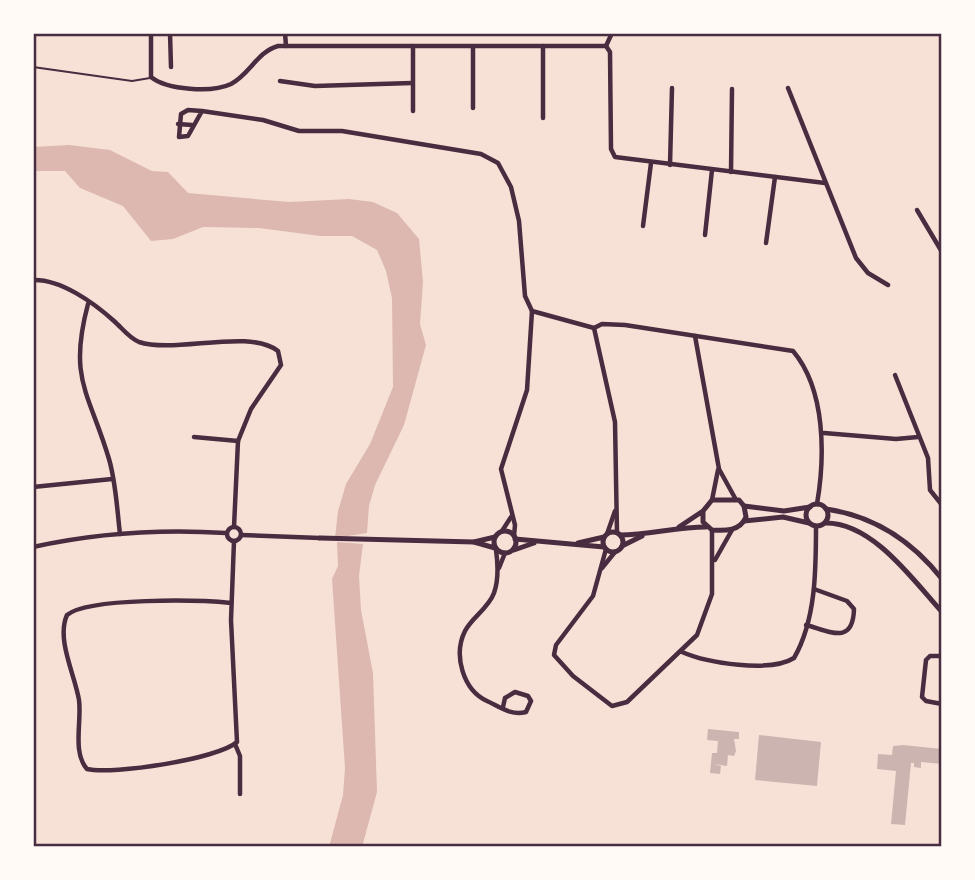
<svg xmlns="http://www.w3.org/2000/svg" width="975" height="880" font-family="'Public Sans',sans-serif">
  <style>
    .water { fill: #dcb8b0 }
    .building { fill: #ccb4b1 }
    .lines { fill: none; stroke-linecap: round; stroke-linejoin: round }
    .service { stroke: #4a2c40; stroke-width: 2 }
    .minor { stroke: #4a2c40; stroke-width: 4.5 }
    .tertiary { stroke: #4a2c40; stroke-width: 5 }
    .neatline { fill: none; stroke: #4a2c40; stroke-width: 2.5 }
  </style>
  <rect width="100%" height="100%" fill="#f7e1d7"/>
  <!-- water -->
  <g class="water">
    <polygon points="69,145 110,150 152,171 168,172 188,193 289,202 349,199 373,202 397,213 419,239 423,282 420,324 426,345 404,425 375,485 369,506 367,533 335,538 338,511 346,484 370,444 393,387 392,298 386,271 377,250 352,236 320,236 259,228 203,227 173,239 151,241 123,206 80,188 65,171 33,171 33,147"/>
    <polygon points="337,542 363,544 359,576 361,610 373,673 377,792 362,847 329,847 343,795 345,768 332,579 338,566"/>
  </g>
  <!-- building -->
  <g class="building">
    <polygon points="708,729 739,732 739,739 734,739 736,751 734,756 728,755 727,766 714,764 721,766 720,774 710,773 712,753 717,753 718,741 707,740"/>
    <polygon points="759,735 821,742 817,786 755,780"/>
    <polygon points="903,745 942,749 942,764 921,762 921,768 914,767 914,763 911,763 905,825 891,824 896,771 877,769 878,754 892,755 893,746"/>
  </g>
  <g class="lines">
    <!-- service -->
    <polyline class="service" points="33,67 132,81 150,78"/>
    <!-- minor -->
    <g class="minor">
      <path d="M 151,33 L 151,77 C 167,90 212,93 231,84 C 250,74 257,52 278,46 L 606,46 L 610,52 L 611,149 L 615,157 L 825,183"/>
      <polyline points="170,33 171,67"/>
      <polyline points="285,33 286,46"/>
      <polyline points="413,46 413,111"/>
      <polyline points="606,46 612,33"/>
      <polyline points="280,81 315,86 412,83"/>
      <polyline points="788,88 856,258 868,273 888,285"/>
      <polyline points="473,108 473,47"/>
      <polyline points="202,111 188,110 181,114 179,137 188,136 202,111 263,120 299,131 342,131 481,154 498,163 511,187 519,221 525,296 532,311 527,390 501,469 515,525 514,536"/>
      <polyline points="543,118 543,46"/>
      <polyline points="178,124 192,125"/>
      <polyline points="670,165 672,88"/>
      <polyline points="731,172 732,89"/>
      <polyline points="917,210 942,252"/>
      <polyline points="643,226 651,163"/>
      <polyline points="705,235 712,170"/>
      <polyline points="766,243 775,177"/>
      <path d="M 33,280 C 61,279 94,303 114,321 C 122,328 129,338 139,342 C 175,354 249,328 278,351 L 281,365 L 251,409 L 238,441 L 234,527"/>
      <path d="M 88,304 C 68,379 89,392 109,459 C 116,483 117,509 120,534"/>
      <path d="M 532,311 L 594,328 L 602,324 L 625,325 L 793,351 C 826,390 825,457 817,504"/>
      <polyline points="594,328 615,422 617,533"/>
      <polyline points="695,336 719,469 735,498"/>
      <polyline points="895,375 928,458 930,490 942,505"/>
      <polyline points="824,433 896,439 918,437"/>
      <polyline points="194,437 238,441"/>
      <polyline points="33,487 112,479"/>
      <polyline points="712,500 718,470"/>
      <circle cx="234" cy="534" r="7"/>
      <polyline points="502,531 511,517"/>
      <polyline points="607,534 615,511"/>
      <polyline points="241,535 320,538"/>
      <path d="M 33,547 C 96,533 162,529 226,533"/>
      <polyline points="606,549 593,596 556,645 554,655 573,676 612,706 627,702 697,635 712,594 712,530"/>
      <path d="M 496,550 C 498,564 499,579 494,593 C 488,609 472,617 465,631 C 453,655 463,690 487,701 C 500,707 511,716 526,712 L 531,701 L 528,696 L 515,692 L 505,698 L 503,707"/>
      <polyline points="715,560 732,530"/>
      <polyline points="499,568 505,553"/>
      <polyline points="602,568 615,552"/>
      <path d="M 231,603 C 200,600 89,597 67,615 C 56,639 75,675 79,700 C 82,721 72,752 87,769 C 113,775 218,759 237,742 L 231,620 L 234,541"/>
      <path d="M 806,625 C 829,631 853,646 854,609 L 847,601 L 814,589"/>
      <path d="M 682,652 C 707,663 770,673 794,658 C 816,620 816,569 816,526"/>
      <polyline points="942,656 930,656 926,660 922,697 926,701 942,704"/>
      <polyline points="235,744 240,756 240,794"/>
    </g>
    <!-- tertiary -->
    <g class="tertiary">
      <circle cx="817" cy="515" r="11"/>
      <polyline points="744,506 784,511 810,507"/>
      <path d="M 826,509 C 874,516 913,542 942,579"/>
      <polyline points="744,521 783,517 809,523"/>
      <path d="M 826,523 C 873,523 913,580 942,612"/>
      <path d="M 679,527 L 703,511 L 712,500 L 739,500 L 744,506 L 746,517 C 740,531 726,531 712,530 L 703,522 L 703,511"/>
      <circle cx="505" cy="542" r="11"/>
      <circle cx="613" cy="542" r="10"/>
      <path d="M 620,535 C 649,535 676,527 706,527"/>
      <polyline points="320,538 474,542 495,548"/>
      <polyline points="515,539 604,547"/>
      <polyline points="474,542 495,537"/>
      <polyline points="578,543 604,537"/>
      <polyline points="622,546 642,536"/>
      <polyline points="514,550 534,543"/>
    </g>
  </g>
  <!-- border -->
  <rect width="975" height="880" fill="none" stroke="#fffaf5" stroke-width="70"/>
  <rect x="35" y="35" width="905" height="810" class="neatline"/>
</svg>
